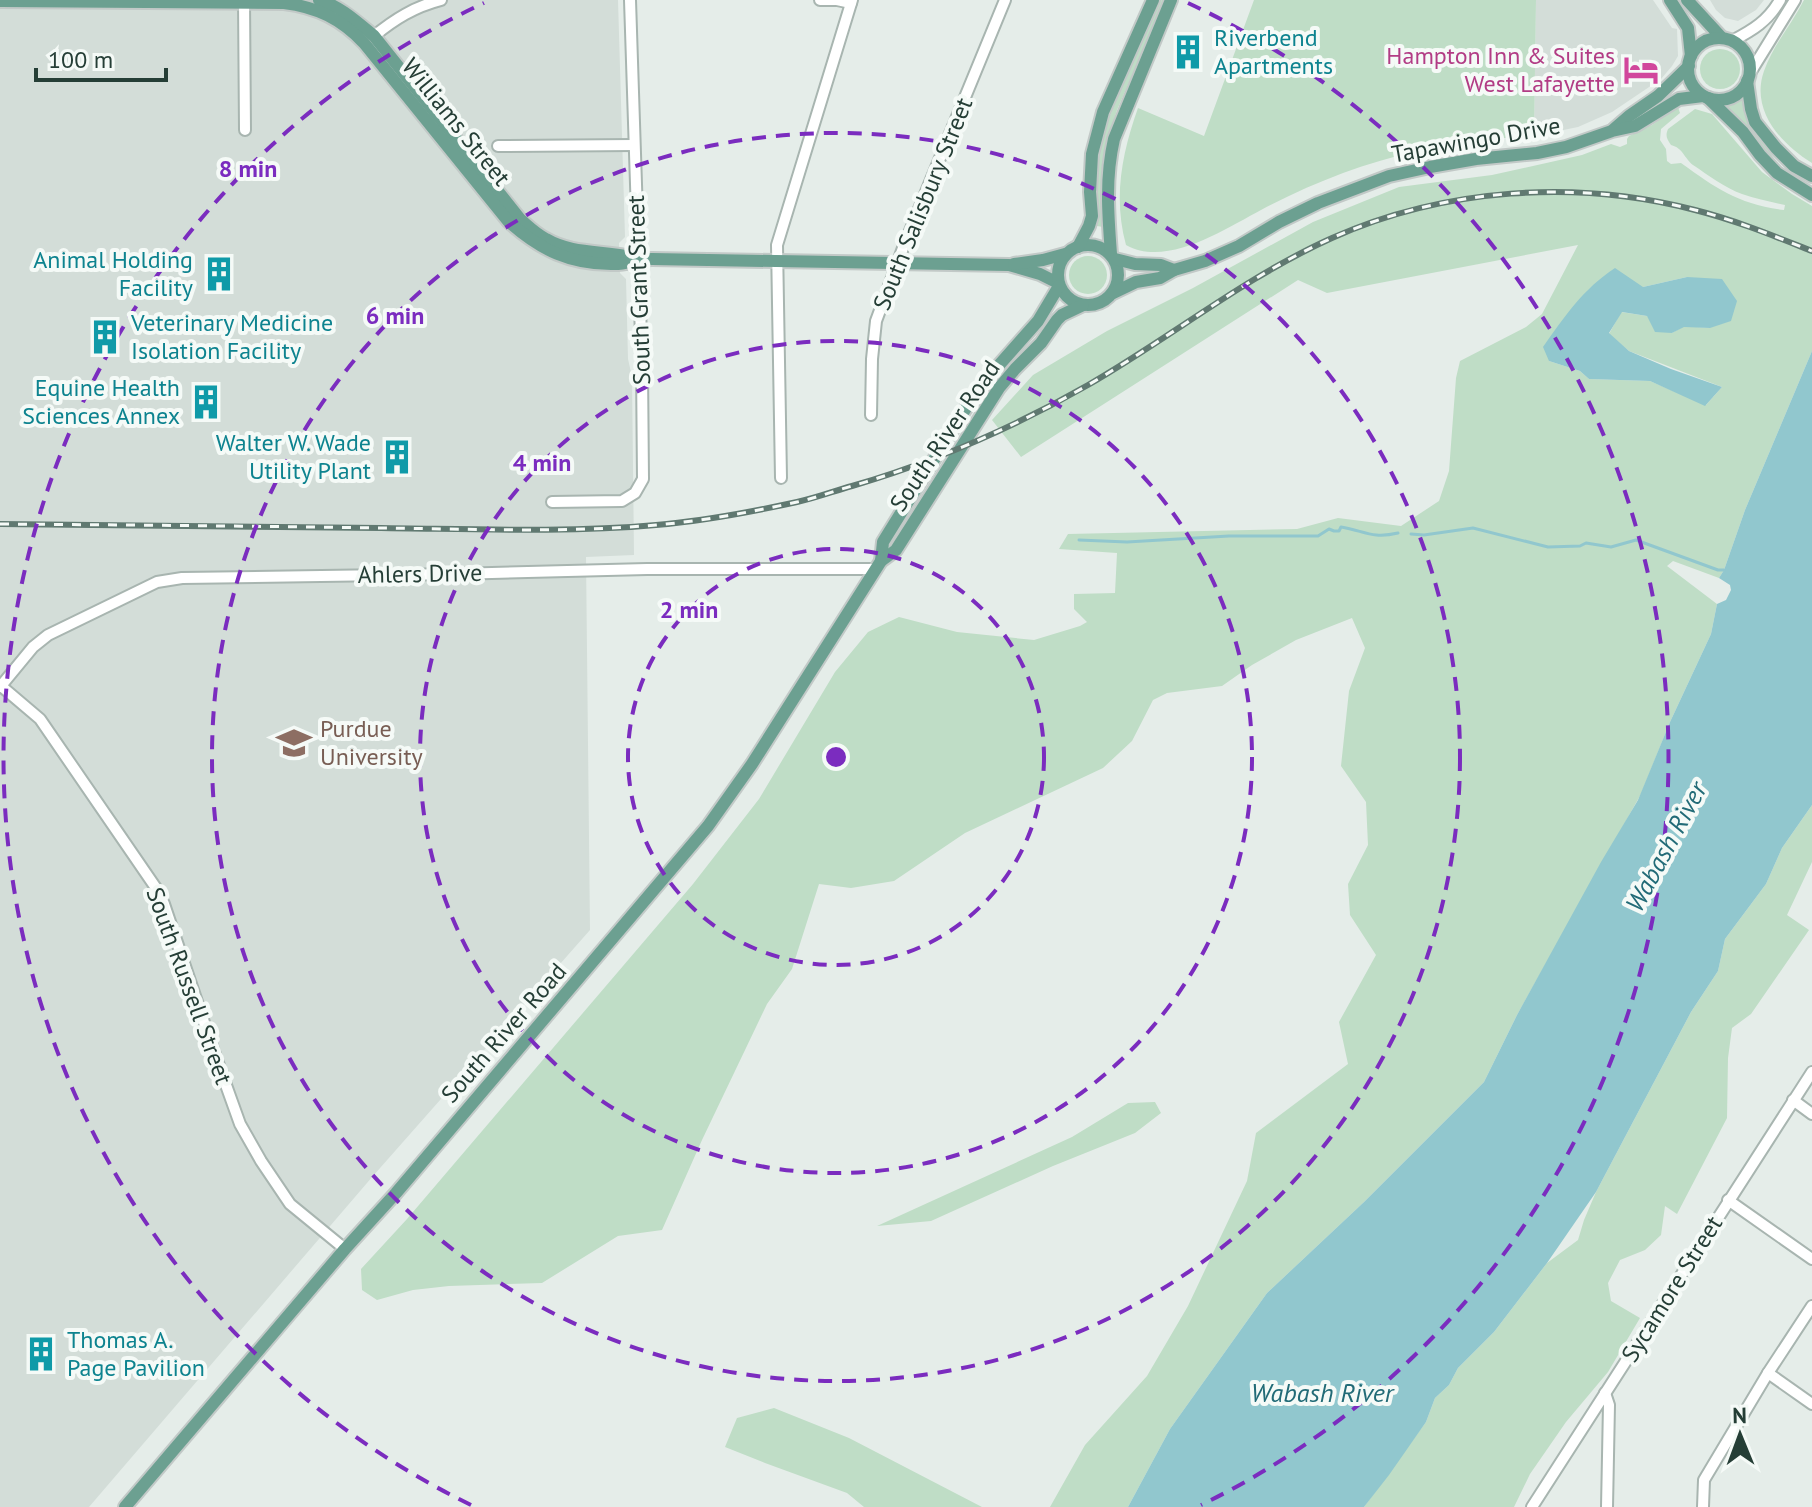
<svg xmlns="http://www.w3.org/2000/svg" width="1812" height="1507" font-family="'PT Sans',sans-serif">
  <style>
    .built { fill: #d3ddd8 }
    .green { fill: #bfddc6; fill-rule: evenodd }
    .water { fill: #91c7ce }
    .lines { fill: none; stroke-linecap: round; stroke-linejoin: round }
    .stream { stroke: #91c7ce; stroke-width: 3 }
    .minor-casing { stroke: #a8b5b0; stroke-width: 14 }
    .major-casing { stroke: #c2c9c7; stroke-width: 16 }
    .minor { stroke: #fff; stroke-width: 10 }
    .major { stroke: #6ca091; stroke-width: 12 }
    .rail-casing { stroke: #607971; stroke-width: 6 }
    .rail { stroke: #f5faf7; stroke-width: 3; stroke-dasharray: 9; stroke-linecap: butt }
    .ring { fill: none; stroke: #7b2cbf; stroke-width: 4; stroke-dasharray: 14 10 }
    .labels { text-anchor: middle; stroke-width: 8; stroke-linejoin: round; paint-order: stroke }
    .culture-label { font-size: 24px; fill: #0d838f; stroke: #f5faf7; text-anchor: start }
    .hotel-label { font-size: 24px; fill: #b23c85; stroke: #f5faf7; text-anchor: end }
    .street-label { font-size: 24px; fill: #253e36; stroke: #f5faf7 }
    .education-label { font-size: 24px; fill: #785e54; stroke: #f5faf7; text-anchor: start }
    .water-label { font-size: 26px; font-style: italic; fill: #226b77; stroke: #f5faf7 }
    .centre { fill: #7b2cbf; stroke: #f5faf7; stroke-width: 4 }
    .ring-label { font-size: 24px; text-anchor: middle; font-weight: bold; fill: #7b2cbf; stroke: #f5faf7; stroke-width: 8; stroke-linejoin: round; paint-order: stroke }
  </style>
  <rect width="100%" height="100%" fill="#e5ede9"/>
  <!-- built -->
  <g class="built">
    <polygon points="0,0 618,0 625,237 619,243 620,273 626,279 628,359 632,377 634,555 586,557 590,930 373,1176 89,1507 0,1507"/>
    <polygon points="1536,0 1653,0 1672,28 1677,29 1678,56 1672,66 1661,79 1612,112 1578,127 1534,136"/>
    <polygon points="1710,0 1764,0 1756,10 1738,21 1725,18 1716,10"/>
  </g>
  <!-- green -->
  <g class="green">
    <path d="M 1159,0 L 1165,0 L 1117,110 L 1110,132 L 1104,162 L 1101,186 L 1103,227 L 1097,226 C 1099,213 1095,200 1095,186 C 1095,166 1100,146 1105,127 Z"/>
    <path d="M 1254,0 L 1536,0 L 1534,136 C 1508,138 1481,139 1456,142 C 1444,144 1432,147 1420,150 C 1362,164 1314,182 1261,210 C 1225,229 1167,268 1126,245 C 1113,198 1122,153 1138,108 L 1204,136 Z"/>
    <path d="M 1804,0 L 1812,0 L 1812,163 C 1781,144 1750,110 1764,71 C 1773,45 1792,24 1804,0 Z"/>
    <circle cx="1720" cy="69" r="20"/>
    <polygon points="1743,98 1747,120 1778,164 1763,151 1727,106"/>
    <path d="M 1678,107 L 1680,113 L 1661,129 L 1660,140 L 1666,149 L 1667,161 L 1671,164 L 1681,163 C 1717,189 1738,204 1784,210 L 1785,205 C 1771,202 1756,199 1742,194 C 1725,188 1708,175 1693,165 C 1684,158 1683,148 1671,145 C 1667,139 1665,136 1668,129 L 1695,109 L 1712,114 L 1762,172 L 1792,194 L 1812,206 L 1812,351 L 1745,510 L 1724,570 L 1719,578 L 1673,561 L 1667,566 L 1717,604 L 1711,634 L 1670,722 L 1641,794 L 1517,1015 L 1484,1082 L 1364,1202 L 1267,1293 L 1170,1429 L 1128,1507 L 1050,1507 L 1085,1445 L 1147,1376 L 1188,1306 L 1247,1181 L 1256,1133 L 1348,1064 L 1339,1022 L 1376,955 L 1350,915 L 1348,884 L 1368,845 L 1366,802 L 1341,766 L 1349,691 L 1365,648 L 1352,618 L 1296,640 L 1252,665 L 1222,686 L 1167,693 L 1153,700 L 1132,741 L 1103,768 L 965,833 L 894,881 L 851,888 L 819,884 L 792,969 L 767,1004 L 702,1140 L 662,1230 L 618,1236 L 542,1283 L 449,1286 L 413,1290 L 377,1300 L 362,1290 L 361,1269 L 407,1219 L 693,884 L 759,799 L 835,672 L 868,632 L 899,617 L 957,632 L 1034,640 L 1080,626 L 1087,622 L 1074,609 L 1074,594 L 1115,593 L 1117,553 L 1059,549 L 1068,534 L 1297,529 L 1338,518 L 1401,526 L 1439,501 L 1449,471 L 1456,378 L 1460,361 L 1526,327 L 1542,314 L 1578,245 L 1327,293 L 1298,280 L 1021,457 L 992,420 L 1033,375 L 1107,331 L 1193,288 L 1313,222 L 1399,187 L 1492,175 L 1582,155 L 1611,144 L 1620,147 L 1627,144 L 1627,139 L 1629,136 L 1652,125 ZM 1687,277 L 1710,328 L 1684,326 L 1672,333 L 1647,316 L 1621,312 L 1609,334 L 1629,351 L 1722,387 L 1706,405 L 1650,381 L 1589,379 L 1580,371 L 1549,361 L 1643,287 Z"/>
    <circle cx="1088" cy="275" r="19"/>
    <polygon points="1812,805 1812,862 1787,915 1809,930 1751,1014 1732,1028 1728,1058 1727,1118 1677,1214 1665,1206 1661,1235 1645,1250 1620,1260 1608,1283 1611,1301 1640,1318 1608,1372 1566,1422 1530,1474 1514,1507 1364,1507 1426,1422 1435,1398 1449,1385 1458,1368 1494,1332 1547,1263 1578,1240 1584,1220 1596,1192 1691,1012 1718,971 1725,939 1766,884 1782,848"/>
    <polygon points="1155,1102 1161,1113 1135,1133 1053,1166 931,1221 877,1226 1072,1137 1128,1103"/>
    <polygon points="774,1408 849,1438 982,1507 864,1507 847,1493 765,1463 725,1447 737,1418"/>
  </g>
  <!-- water -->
  <g class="water">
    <path d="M 1615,268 L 1643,287 L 1687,277 L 1722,279 L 1737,301 L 1731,321 L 1710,328 L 1684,327 L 1672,333 L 1655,332 L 1647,316 L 1622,312 L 1609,333 L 1629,351 L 1671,369 L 1722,387 L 1705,406 L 1650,381 L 1589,379 L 1580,371 L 1549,361 L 1543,347 C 1565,316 1583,289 1615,268 Z"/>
    <polygon points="1812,351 1812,805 1782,848 1766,884 1725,939 1718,971 1691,1012 1596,1192 1547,1263 1494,1332 1458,1368 1449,1385 1435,1398 1426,1422 1389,1475 1364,1507 1128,1507 1170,1429 1267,1293 1364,1202 1484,1082 1517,1015 1601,862 1638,800 1670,722 1711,634 1717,604 1726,600 1731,590 1730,585 1719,578 1724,570 1745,510"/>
  </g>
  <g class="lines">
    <!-- stream -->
    <g class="stream">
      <polyline points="1411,534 1424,535 1473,528 1548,547 1580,546 1586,543 1611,547 1636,540 1718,570 1724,570"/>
      <path d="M 1079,540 L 1127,542 L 1229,536 L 1318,536 L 1329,529 L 1334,531 L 1339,531 L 1341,527 C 1365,531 1372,539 1398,533"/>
    </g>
    <!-- minor casing -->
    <g class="minor-casing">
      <g id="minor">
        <polyline points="244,0 245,130"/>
        <polyline points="820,0 837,0 851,3"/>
        <path d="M 374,36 C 395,19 414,7 441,0"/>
        <path d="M 1732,41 C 1753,30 1768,21 1780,0"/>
        <polyline points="1750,73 1795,0"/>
        <polyline points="498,146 634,145"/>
        <polyline points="871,415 872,359 876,321 903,248 1005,0"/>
        <polyline points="781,478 777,245 852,0"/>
        <polyline points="552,502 622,501 635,493 643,479 642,368 630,0"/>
        <polyline points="0,685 40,719 156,888 164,904 212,1046 240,1124 261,1161 290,1204 345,1249"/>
        <polyline points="0,687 33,647 48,635 157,582 182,578 455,574 647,569 875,569"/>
        <polyline points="1793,1100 1812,1114"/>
        <polyline points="1728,1200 1812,1259"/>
        <polyline points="1768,1373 1812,1404"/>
        <polyline points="1605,1393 1609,1405 1607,1507"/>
        <polyline points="1532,1507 1812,1072"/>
        <polyline points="1703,1507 1704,1480 1768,1373 1812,1306"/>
      </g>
    </g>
    <!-- major casing -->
    <g class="major-casing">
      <g id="major">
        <path d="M 319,0 C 340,6 357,22 374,36 L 520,219 C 528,226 536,234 546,239 C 573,255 605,250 635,258"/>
        <polyline points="1670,0 1688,28 1691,56"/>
        <polyline points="1687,0 1722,38"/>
        <path d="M 0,1 L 284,3 C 317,7 341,19 364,43 L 508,221 C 540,250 571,265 615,264 C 627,264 639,259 652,259 L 1009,265 L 1040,274 L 1058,283"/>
        <circle cx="1719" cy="69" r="31"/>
        <polyline points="1747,81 1751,109 1755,122 1776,148 1794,166 1812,176"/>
        <polyline points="1708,98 1743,132 1760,155 1777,173 1812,195"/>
        <polyline points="1614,129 1629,116 1658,96 1689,66"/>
        <circle cx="1088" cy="275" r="30"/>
        <polyline points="1078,247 1089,226 1092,216 1090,192 1092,154 1103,112 1153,0"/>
        <path d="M 1111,254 C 1108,215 1105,178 1114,139 L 1171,0"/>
        <polyline points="1115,259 1135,264 1161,265 1174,270"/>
        <polyline points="1014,264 1043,260 1065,254"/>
        <polyline points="1113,293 1136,282 1160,278 1174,270 1205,261 1239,246 1279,222 1318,203 1389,176 1430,167 1476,159 1537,153 1566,147 1612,131 1635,126 1679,99 1703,96"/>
        <polyline points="881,561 883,542 969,403 992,373 1038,321 1059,286"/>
        <polyline points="125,1507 345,1249 396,1193 708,826 752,764 881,561 896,550 999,388 1015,369 1041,343 1057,320 1062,315 1083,305"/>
      </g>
    </g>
    <!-- minor -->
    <use href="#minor" class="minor"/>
    <!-- major -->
    <use href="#major" class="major"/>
    <!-- rail casing -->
    <g class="rail-casing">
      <path id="rail" d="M 0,524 C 127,525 254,526 381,528 C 472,529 565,533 656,525 C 703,521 751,512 797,502 C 816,498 834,491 852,486 C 934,462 1013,428 1088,385 C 1170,338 1245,277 1332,238 C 1444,188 1576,179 1695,210 C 1735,220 1774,236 1812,251"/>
    </g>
    <!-- rail -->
    <use href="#rail" class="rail"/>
  </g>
  <!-- distance rings -->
  <g class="ring">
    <circle cx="836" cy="757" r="208"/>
    <circle cx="836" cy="757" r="416"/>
    <circle cx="836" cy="757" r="624"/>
    <path d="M471 1505A832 832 0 0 1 484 3M1188 3A832 832 0 0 1 1201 1505"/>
  </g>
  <!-- icons -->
  <defs>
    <g id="building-bare" transform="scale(2.76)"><path d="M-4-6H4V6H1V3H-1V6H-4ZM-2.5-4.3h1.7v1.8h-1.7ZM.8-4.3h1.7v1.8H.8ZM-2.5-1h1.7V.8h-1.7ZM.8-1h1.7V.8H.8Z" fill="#0f9aa8" stroke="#f5faf7" stroke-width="2.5" paint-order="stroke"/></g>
    <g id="hotel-bare" transform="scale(2.76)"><path d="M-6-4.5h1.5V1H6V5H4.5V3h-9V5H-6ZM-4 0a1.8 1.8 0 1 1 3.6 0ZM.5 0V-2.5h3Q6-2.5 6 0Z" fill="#d1479c" stroke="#f5faf7" stroke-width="2.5" paint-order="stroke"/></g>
    <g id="university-bare" transform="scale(2.76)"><path d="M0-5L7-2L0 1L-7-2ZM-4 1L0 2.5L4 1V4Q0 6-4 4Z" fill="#8d6e63" stroke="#f5faf7" stroke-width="2.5" paint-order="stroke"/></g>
  </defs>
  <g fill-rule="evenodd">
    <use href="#building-bare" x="1188" y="52"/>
    <use href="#hotel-bare" x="1641" y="70"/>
    <use href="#building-bare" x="219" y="274"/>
    <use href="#building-bare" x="105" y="337"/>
    <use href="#building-bare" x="206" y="402"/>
    <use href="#building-bare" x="397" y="457"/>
    <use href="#university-bare" x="294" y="743"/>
    <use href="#building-bare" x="41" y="1354"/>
  </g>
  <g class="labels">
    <!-- culture labels -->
    <g class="culture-label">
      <text x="1214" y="46">Riverbend<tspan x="1214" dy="28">Apartments</tspan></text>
      <text x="193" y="268" text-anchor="end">Animal Holding<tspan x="193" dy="28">Facility</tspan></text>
      <text x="131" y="331">Veterinary Medicine<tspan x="131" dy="28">Isolation Facility</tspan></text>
      <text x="180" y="396" text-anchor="end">Equine Health<tspan x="180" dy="28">Sciences Annex</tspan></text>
      <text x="371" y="451" text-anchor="end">Walter W. Wade<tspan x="371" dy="28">Utility Plant</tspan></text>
      <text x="67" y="1348">Thomas A.<tspan x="67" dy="28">Page Pavilion</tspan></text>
    </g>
    <!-- hotel labels -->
    <g class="hotel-label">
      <text x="1615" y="64">Hampton Inn &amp; Suites<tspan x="1615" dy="28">West Lafayette</tspan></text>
    </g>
    <!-- street labels -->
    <g class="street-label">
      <text transform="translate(456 122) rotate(51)" y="8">Williams Street</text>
      <text transform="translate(1476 140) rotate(-10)" y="8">Tapawingo Drive</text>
      <text transform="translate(923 204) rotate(-68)" y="8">South Salisbury Street</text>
      <text transform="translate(639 290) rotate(-92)" y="8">South Grant Street</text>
      <text transform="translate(945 436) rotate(-56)" y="8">South River Road</text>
      <text transform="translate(420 574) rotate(-1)" y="8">Ahlers Drive</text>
      <text transform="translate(189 986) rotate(70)" y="8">South Russell Street</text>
      <text transform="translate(504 1033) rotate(-49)" y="8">South River Road</text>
      <text transform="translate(1672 1289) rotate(-58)" y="8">Sycamore Street</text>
    </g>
    <!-- education labels -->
    <g class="education-label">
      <text x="320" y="737">Purdue<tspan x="320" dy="28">University</tspan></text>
    </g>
    <!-- water labels -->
    <g class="water-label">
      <text transform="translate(1666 847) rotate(-62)" y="9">Wabash River</text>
      <text x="1322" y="1402">Wabash River</text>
    </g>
  </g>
  <circle cx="836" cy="757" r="12" class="centre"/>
  <g class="ring-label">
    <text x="248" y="177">8 min</text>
    <text x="395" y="324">6 min</text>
    <text x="542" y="471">4 min</text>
    <text x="689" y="618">2 min</text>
  </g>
  <!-- north arrow -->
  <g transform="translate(1740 1435) rotate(359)" stroke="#f5faf7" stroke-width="6" paint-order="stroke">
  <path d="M0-6L14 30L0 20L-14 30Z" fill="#253e36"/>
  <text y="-12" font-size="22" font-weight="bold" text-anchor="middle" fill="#253e36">N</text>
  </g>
  <!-- scale -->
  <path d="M36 68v12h130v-12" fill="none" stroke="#253e36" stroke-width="4"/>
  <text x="48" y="68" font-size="24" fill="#253e36" stroke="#f5faf7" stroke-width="6" paint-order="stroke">100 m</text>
</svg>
